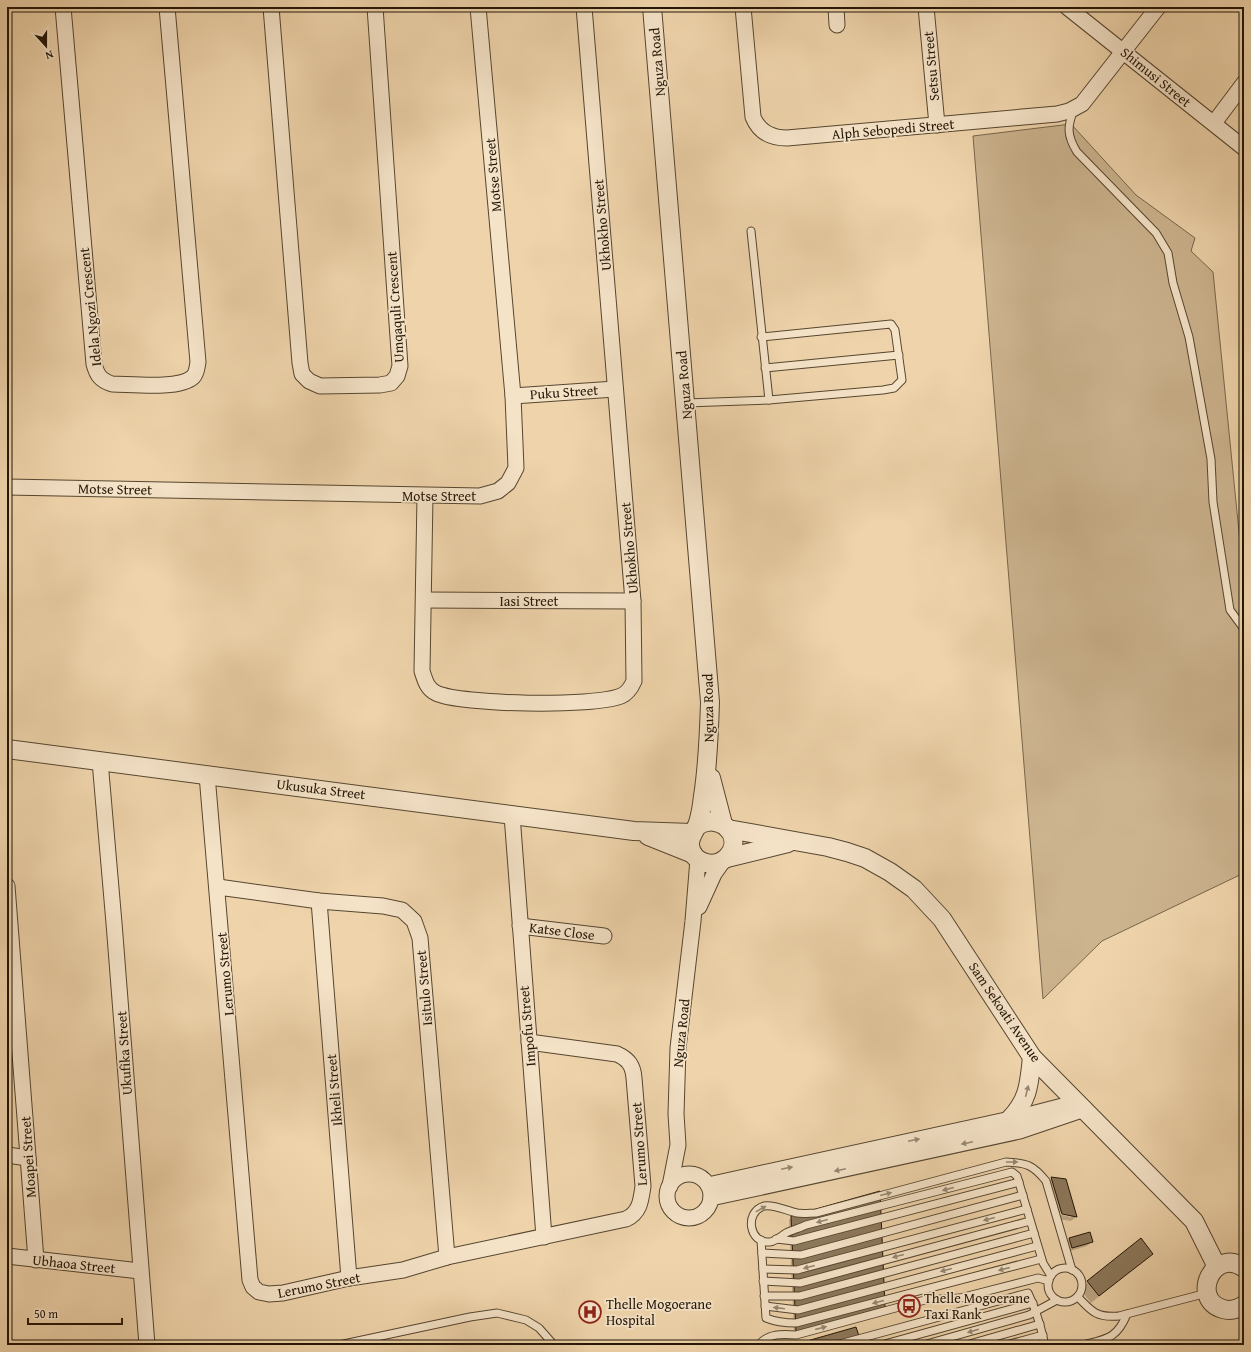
<svg xmlns="http://www.w3.org/2000/svg" width="1251" height="1352" font-family="'Gentium Book Plus',serif">
  <style>
    .green { fill: #ccb48f; stroke: #78654b }
    .shadow { fill: #0003; fill-rule: evenodd }
    .building { fill: #8d795c; stroke: #231607 }
    .lines { fill: none; stroke-linecap: round; stroke-linejoin: round }
    .service-casing { stroke: #564630; stroke-width: 9 }
    .minor-casing { stroke: #564630; stroke-width: 17 }
    .tertiary-casing { stroke: #564630; stroke-width: 20 }
    .service { stroke: #f5e3c8; stroke-width: 7 }
    .minor { stroke: #f5e3c8; stroke-width: 15 }
    .tertiary { stroke: #f5e3c8; stroke-width: 18 }
    .oneway { fill: #968771 }
    .labels { text-anchor: middle; stroke-width: 3.5; stroke-linejoin: round; paint-order: stroke }
    .street-label { font-size: 14px; fill: #231607; stroke: #f5e3c8 }
    .poi-label { font-size: 14px; fill: #231607; stroke: #f5e3c8; text-anchor: start }
  </style>
  <rect width="100%" height="100%" fill="#efd4ab"/>
  <filter id="stains"><feTurbulence type="fractalNoise" baseFrequency=".005" numOctaves="4"/><feColorMatrix values="0 0 0 0 .2 0 0 0 0 .09 0 0 0 0 .02 0 0 0 .5 -.17"/></filter>
  <radialGradient id="worn" r=".72"><stop offset=".6" stop-color="#630" stop-opacity="0"/><stop offset="1" stop-color="#630" stop-opacity=".3"/></radialGradient>
  <!-- green -->
  <polygon class="green" points="1071,124 1136,195 1195,238 1191,251 1213,272 1244,582 1244,873 1102,941 1043,999 973,136"/>
  <!-- shadow -->
  <g class="shadow">
    <path d="M 1052,1178 L 1076,1217 L 1071,1221 L 1057,1219 L 1047,1183 ZM 1057,1212 L 1071,1214 L 1071,1217 L 1057,1214 Z"/>
    <polygon points="792,1217 884,1307 882,1309 794,1334 789,1220"/>
    <polygon points="1090,1233 1092,1241 1087,1246 1067,1252 1064,1244 1069,1239"/>
    <polygon points="1140,1240 1151,1254 1091,1303 1080,1289"/>
  </g>
  <!-- building -->
  <g class="building">
    <polygon points="1051,1177 1066,1179 1077,1217 1062,1214"/>
    <polygon points="880,1191 885,1307 796,1332 791,1216"/>
    <polygon points="1090,1232 1093,1242 1072,1248 1069,1238"/>
    <polygon points="1141,1238 1153,1254 1099,1296 1087,1281"/>
    <polygon points="856,1327 862,1345 793,1345"/>
  </g>
  <g class="lines">
    <!-- service casing -->
    <g class="service-casing">
      <g id="service">
        <path d="M 1074,110 C 1067,126 1067,136 1077,152 L 1156,233 L 1168,253 L 1173,283 L 1189,337 L 1211,459 L 1213,502 L 1230,610 L 1244,629"/>
        <polyline points="751,231 769,400"/>
        <polyline points="765,368 899,355"/>
        <polyline points="686,403 769,400 883,390 894,388 902,380 895,330 891,324 761,337"/>
        <polyline points="776,1239 794,1241 1019,1182"/>
        <path d="M 761,1240 L 766,1318 C 776,1322 785,1323 796,1323 L 1041,1259"/>
        <polyline points="762,1253 801,1255 1023,1195"/>
        <circle cx="1065" cy="1285" r="17"/>
        <polyline points="763,1269 797,1270 1027,1209"/>
        <path d="M 1051,1276 L 1043,1263 L 1017,1176 L 1012,1172 L 806,1225 C 800,1228 792,1230 786,1233 C 781,1236 776,1241 770,1242 C 749,1244 744,1212 764,1206 C 774,1204 787,1211 797,1213 C 803,1214 810,1213 816,1213 L 1006,1162 C 1027,1163 1033,1165 1046,1181 L 1072,1270"/>
        <polyline points="763,1281 800,1283 1030,1221"/>
        <polyline points="764,1296 800,1296 1034,1233"/>
        <path d="M 1078,1297 C 1092,1312 1097,1318 1119,1316 L 1207,1293"/>
        <polyline points="765,1306 798,1310 1037,1246"/>
        <polyline points="339,1345 470,1317 497,1313 526,1320 539,1328 554,1345"/>
        <path d="M 759,1345 C 767,1333 783,1334 796,1335 L 925,1300 L 960,1298 L 1038,1278 L 1049,1281"/>
        <path d="M 836,1345 L 1028,1293 C 1036,1309 1040,1324 1044,1341 L 1041,1345"/>
        <polyline points="881,1345 1033,1303"/>
        <polyline points="923,1345 1029,1315 1057,1300"/>
        <polyline points="966,1345 1040,1324"/>
        <polyline points="1006,1345 1043,1335"/>
        <path d="M 1083,1345 C 1106,1339 1117,1339 1127,1314"/>
      </g>
    </g>
    <!-- minor casing -->
    <g class="minor-casing">
      <g id="minor">
        <path d="M 63,7 L 94,364 C 97,375 100,380 112,384 C 130,384 179,390 193,377 C 197,373 197,367 198,362 L 167,7"/>
        <polyline points="271,7 300,363 302,374 309,381 320,386 380,385 391,383 397,376 400,366 375,7"/>
        <path d="M 743,7 L 753,117 C 759,132 771,138 787,138 L 1057,114 L 1069,111 L 1082,104 L 1158,7"/>
        <polyline points="836,7 837,25"/>
        <polyline points="926,7 937,125"/>
        <polyline points="1067,7 1244,148"/>
        <polyline points="1214,123 1244,83"/>
        <polyline points="513,396 615,389"/>
        <polyline points="7,487 480,496 498,491 508,483 516,468 513,396 478,7"/>
        <path d="M 425,496 L 422,671 C 425,680 427,689 436,693 C 461,705 594,707 621,696 C 628,693 631,688 634,681 L 633,601 L 584,7"/>
        <polyline points="424,600 633,601"/>
        <polyline points="100,761 114,923 147,1345"/>
        <path d="M 207,775 L 250,1280 L 253,1287 L 259,1292 L 269,1294 L 283,1293 L 349,1278 L 403,1270 L 447,1257 L 626,1219 C 640,1213 641,1200 643,1186 L 634,1078 C 633,1065 628,1059 617,1054 L 529,1042"/>
        <polyline points="512,815 544,1237"/>
        <polyline points="7,886 36,1260"/>
        <polyline points="218,887 319,901 383,906 402,910 414,921 420,938 447,1257"/>
        <polyline points="319,901 349,1278"/>
        <polyline points="699,907 714,874 723,861"/>
        <polyline points="520,926 604,936"/>
        <polyline points="7,1155 28,1158"/>
        <circle cx="689" cy="1196" r="22"/>
        <polyline points="708,1185 1020,1117 1078,1102"/>
        <polyline points="670,1186 678,1145 676,1114 678,1048 693,921 698,859"/>
        <polyline points="711,1198 1020,1131 1085,1109"/>
        <polyline points="7,1256 140,1271"/>
      </g>
    </g>
    <!-- tertiary casing -->
    <g class="tertiary-casing">
      <g id="tertiary">
        <path d="M 652,7 L 710,702 C 709,734 708,765 703,796 C 702,806 700,817 697,826 C 694,833 689,837 690,846 C 693,864 715,869 727,857 C 746,837 719,810 696,827"/>
        <polyline points="7,749 634,831 692,833"/>
        <polyline points="711,778 723,824"/>
        <polyline points="728,829 828,847 847,852 865,858 890,872 914,889 942,919 1032,1057 1194,1221 1217,1267"/>
        <polyline points="648,836 693,854"/>
        <polyline points="727,858 788,843"/>
        <path d="M 1010,1119 C 1029,1099 1029,1084 1032,1057"/>
        <path d="M 1244,1268 C 1214,1246 1189,1299 1223,1309 C 1230,1311 1238,1309 1244,1305"/>
      </g>
    </g>
    <!-- service -->
    <use href="#service" class="service"/>
    <!-- minor -->
    <use href="#minor" class="minor"/>
    <!-- tertiary -->
    <use href="#tertiary" class="tertiary"/>
  </g>
  <!-- one-way arrows -->
  <defs><path id="oneway-solid" d="M-6-.8H1V-3.2L6.5 0L1 3.2V.8H-6Z"/></defs>
  <g class="oneway">
    <use href="#oneway-solid" transform="translate(1027 1091) rotate(-76)"/>
    <use href="#oneway-solid" transform="translate(914 1140) rotate(-12)"/>
    <use href="#oneway-solid" transform="translate(967 1143) rotate(168)"/>
    <use href="#oneway-solid" transform="translate(1012 1162)"/>
    <use href="#oneway-solid" transform="translate(787 1168) rotate(-12)"/>
    <use href="#oneway-solid" transform="translate(840 1170) rotate(168)"/>
    <use href="#oneway-solid" transform="translate(948 1189) rotate(165)"/>
    <use href="#oneway-solid" transform="translate(886 1194) rotate(-15)"/>
    <use href="#oneway-solid" transform="translate(761 1209) rotate(-29)"/>
    <use href="#oneway-solid" transform="translate(989 1219) rotate(165)"/>
    <use href="#oneway-solid" transform="translate(822 1221) rotate(165)"/>
    <use href="#oneway-solid" transform="translate(898 1256) rotate(165)"/>
    <use href="#oneway-solid" transform="translate(809 1267) rotate(165)"/>
    <use href="#oneway-solid" transform="translate(1004 1269) rotate(165)"/>
    <use href="#oneway-solid" transform="translate(946 1270) rotate(165)"/>
    <use href="#oneway-solid" transform="translate(878 1302) rotate(165)"/>
    <use href="#oneway-solid" transform="translate(779 1308) rotate(-173)"/>
    <use href="#oneway-solid" transform="translate(821 1328) rotate(-15)"/>
    <use href="#oneway-solid" transform="translate(973 1331) rotate(164)"/>
  </g>
  <!-- icons -->
  <defs>
    <g id="bus-ring" transform="scale(1.15)"><circle r="9.5" fill="#f5e3c8" stroke="#8f2418" stroke-width="1.5"/><path d="M-5-6H5V4H4V6H2V4H-2V6H-4V4H-5ZM-3.5-4V0h7V-4ZM-3.5 1.2v1.5H-2V1.2ZM2 1.2v1.5H3.5V1.2Z" fill="#8f2418"/></g>
    <g id="hospital-ring" transform="scale(1.15)"><circle r="9.5" fill="#f5e3c8" stroke="#8f2418" stroke-width="1.5"/><path d="M-5-5h3v3.5h4V-5h3V5h-3V1.5h-4V5h-3Z" fill="#8f2418"/></g>
  </defs>
  <g fill-rule="evenodd">
    <use href="#bus-ring" x="909" y="1306"/>
    <use href="#hospital-ring" x="590" y="1312"/>
  </g>
  <g class="labels">
    <!-- street labels -->
    <g class="street-label">
      <text transform="translate(657 62) rotate(-95)" y="5">Nguza Road</text>
      <text transform="translate(931 66) rotate(-95)" y="5">Setsu Street</text>
      <text transform="translate(1156 77) rotate(39)" y="5">Shimusi Street</text>
      <text transform="translate(893 129) rotate(-5)" y="5">Alph Sebopedi Street</text>
      <text transform="translate(493 175) rotate(-95)" y="5">Motse Street</text>
      <text transform="translate(602 225) rotate(-95)" y="5">Ukhokho Street</text>
      <text transform="translate(90 307) rotate(-96)" y="5">Idela Ngozi Crescent</text>
      <text transform="translate(395 307) rotate(-94)" y="5">Umqaquli Crescent</text>
      <text transform="translate(684 385) rotate(-95)" y="5">Nguza Road</text>
      <text transform="translate(564 392) rotate(-4)" y="5">Puku Street</text>
      <text transform="translate(115 489) rotate(1)" y="5">Motse Street</text>
      <text x="439" y="501">Motse Street</text>
      <text transform="translate(629 548) rotate(-95)" y="5">Ukhokho Street</text>
      <text x="529" y="606">Iasi Street</text>
      <text transform="translate(708 708) rotate(-91)" y="5">Nguza Road</text>
      <text transform="translate(321 789) rotate(7)" y="5">Ukusuka Street</text>
      <text transform="translate(562 931) rotate(7)" y="5">Katse Close</text>
      <text transform="translate(225 974) rotate(-95)" y="5">Lerumo Street</text>
      <text transform="translate(424 988) rotate(-95)" y="5">Isitulo Street</text>
      <text transform="translate(1005 1012) rotate(56)" y="5">Sam Sekoati Avenue</text>
      <text transform="translate(527 1026) rotate(-95)" y="5">Impofu Street</text>
      <text transform="translate(681 1033) rotate(-84)" y="5">Nguza Road</text>
      <text transform="translate(124 1053) rotate(-94)" y="5">Ukufika Street</text>
      <text transform="translate(334 1090) rotate(-95)" y="5">Ikheli Street</text>
      <text transform="translate(639 1144) rotate(-94)" y="5">Lerumo Street</text>
      <text transform="translate(28 1157) rotate(-94)" y="5">Moapei Street</text>
      <text transform="translate(74 1264) rotate(6)" y="5">Ubhaoa Street</text>
      <text transform="translate(319 1285) rotate(-11)" y="5">Lerumo Street</text>
    </g>
    <!-- poi labels -->
    <g class="poi-label">
      <text x="924" y="1303">Thelle Mogoerane<tspan x="924" dy="16">Taxi Rank</tspan></text>
      <text x="606" y="1309">Thelle Mogoerane<tspan x="606" dy="16">Hospital</tspan></text>
    </g>
  </g>
  <!-- margin -->
  <rect width="1251" height="1352" fill="none" stroke="#efd4ab" stroke-width="24"/>
  <rect x="8" y="8" width="1235" height="1336" fill="none" stroke="#231607" stroke-width="2"/>
  <rect x="12" y="12" width="1227" height="1328" fill="none" stroke="#231607"/>
  <!-- north arrow -->
  <g transform="translate(46 46) rotate(159)" stroke="#f5e3c8" stroke-width="3" paint-order="stroke">
  <path d="M0-3L7 15L0 10L-7 15Z" fill="#231607"/>
  <text y="-6" font-size="11" font-weight="bold" text-anchor="middle" fill="#231607">N</text>
  </g>
  <!-- scale -->
  <path d="M28 1318v6h94v-6" fill="none" stroke="#231607" stroke-width="2"/>
  <text x="34" y="1318" font-size="12" fill="#231607" stroke="#f5e3c8" stroke-width="3" paint-order="stroke">50 m</text>
  <rect width="100%" height="100%" filter="url(#stains)"/>
  <rect width="100%" height="100%" fill="url(#worn)"/>
</svg>
